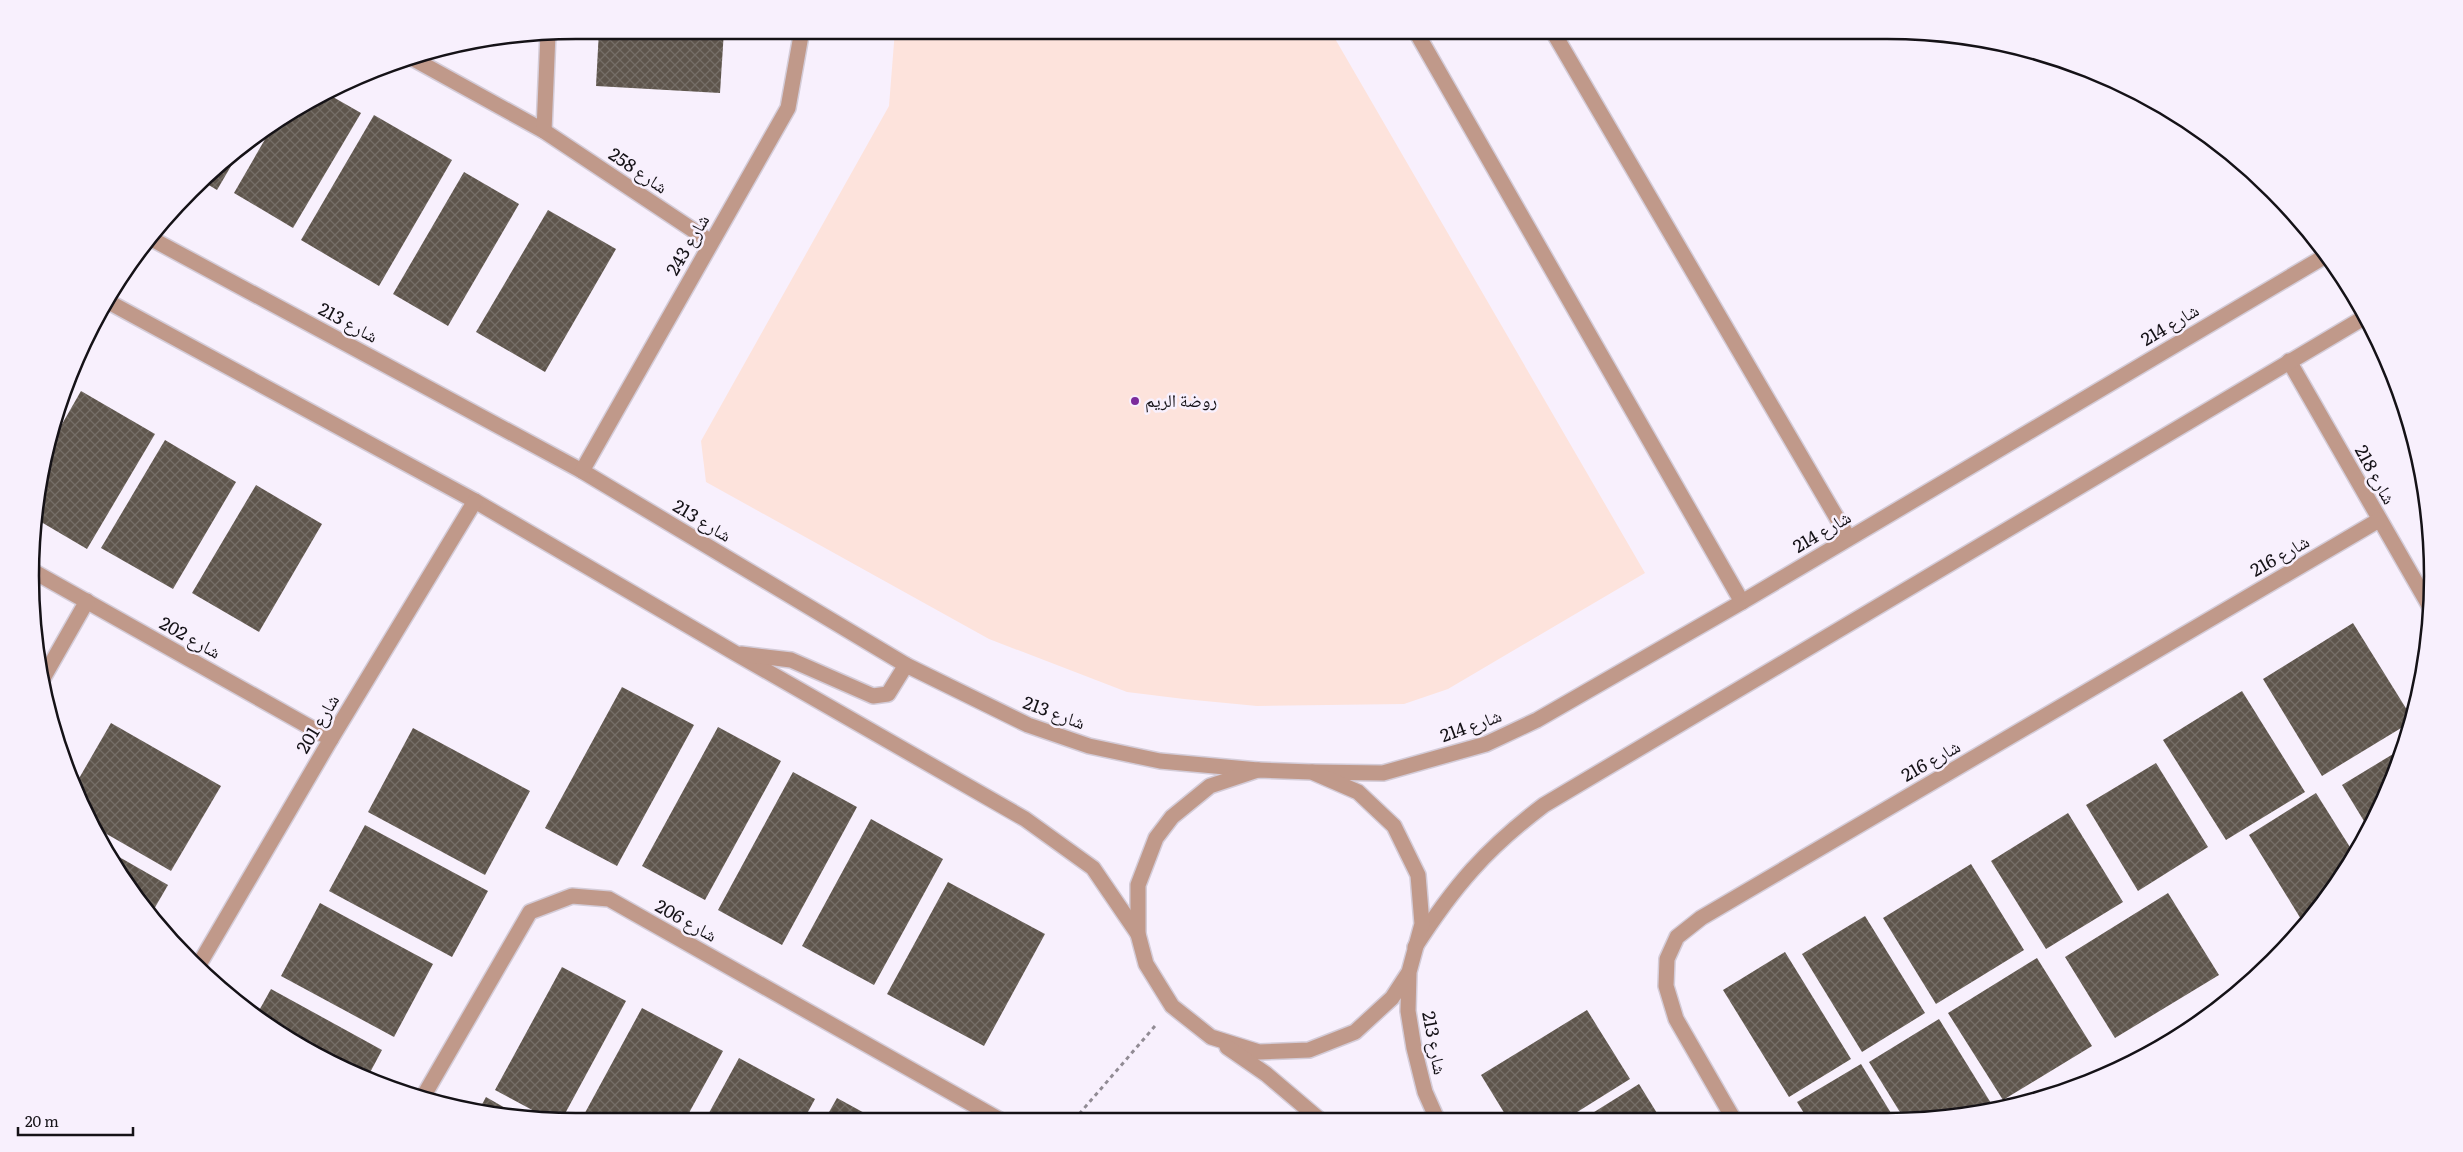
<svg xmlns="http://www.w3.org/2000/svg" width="2463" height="1152" font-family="Literata,'Noto Naskh Arabic',serif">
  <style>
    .education { fill: #fde3dc }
    .building { fill: url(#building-cross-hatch) }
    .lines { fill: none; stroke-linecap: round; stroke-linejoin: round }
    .minor-casing { stroke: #d4ccd8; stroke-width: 18 }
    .path { stroke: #918b94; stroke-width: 3; stroke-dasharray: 4 4; stroke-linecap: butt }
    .minor { stroke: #c0998a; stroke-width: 15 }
    .poi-dot { fill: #7b2b9c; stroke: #f8f0fd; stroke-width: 2 }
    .labels { text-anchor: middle; stroke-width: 5; stroke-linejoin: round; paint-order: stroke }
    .street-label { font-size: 18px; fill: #151217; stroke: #f8f0fd }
    .poi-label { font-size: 18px; fill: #151217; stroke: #f8f0fd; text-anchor: start }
    .rim { fill: none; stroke: #151217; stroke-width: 2.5 }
  </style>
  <defs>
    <pattern id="building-cross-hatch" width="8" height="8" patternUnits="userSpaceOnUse" patternTransform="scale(1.25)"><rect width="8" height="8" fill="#5e554c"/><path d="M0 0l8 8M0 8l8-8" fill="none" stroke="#756e67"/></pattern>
  </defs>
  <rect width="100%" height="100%" fill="#f8f0fd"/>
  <!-- education -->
  <polygon class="education" points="895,30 1330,30 1645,573 1448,689 1404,704 1257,706 1184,699 1127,692 989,639 706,482 701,441 889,106"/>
  <!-- building -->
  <g class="building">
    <polygon points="599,30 724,30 720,93 596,86"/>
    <polygon points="326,93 361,113 293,228 234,193 275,122 303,103"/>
    <polygon points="374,115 452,160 379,286 301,240"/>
    <polygon points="244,144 217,190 202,181 243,143"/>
    <polygon points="464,172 519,204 448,326 393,294"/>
    <polygon points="548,210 616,249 545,372 476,332"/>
    <polygon points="81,391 155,434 87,549 36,519 41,469 46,452"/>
    <polygon points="165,440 236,482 173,589 101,548"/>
    <polygon points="256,485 322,524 259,632 192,593"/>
    <polygon points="2353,623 2412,718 2411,722 2322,776 2263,679"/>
    <polygon points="622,687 694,725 617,866 545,828"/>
    <polygon points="2242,691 2305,792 2226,840 2163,740"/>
    <polygon points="111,723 221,786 171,871 91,825 74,787"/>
    <polygon points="718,727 781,761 705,900 642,866"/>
    <polygon points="413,728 530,791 485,875 368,812"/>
    <polygon points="2403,748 2391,785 2367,826 2342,785"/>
    <polygon points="2156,763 2208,847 2138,891 2086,805"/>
    <polygon points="793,772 857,807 782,945 718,910"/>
    <polygon points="2316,793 2353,852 2320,909 2304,924 2249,835"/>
    <polygon points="2068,813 2123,902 2046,949 1991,861"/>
    <polygon points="871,819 943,859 874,985 802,946"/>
    <polygon points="365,825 488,891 452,957 329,891"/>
    <polygon points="107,850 168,885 150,916 143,908"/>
    <polygon points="1971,864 2024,950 1936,1004 1883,918"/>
    <polygon points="948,882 1045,934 984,1046 887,994"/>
    <polygon points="2168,893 2219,975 2115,1038 2065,957"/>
    <polygon points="320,903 433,964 394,1037 281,976"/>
    <polygon points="1865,916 1925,1013 1862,1052 1802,954"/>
    <polygon points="1785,952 1851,1059 1789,1097 1723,990"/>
    <polygon points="2037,958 2092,1046 2003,1100 1948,1013"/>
    <polygon points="562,967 626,1001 561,1121 551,1120 495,1090"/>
    <polygon points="271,989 382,1050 366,1080 273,1030 256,1016"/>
    <polygon points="642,1008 723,1051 684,1122 580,1122"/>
    <polygon points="1587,1010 1630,1079 1566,1119 1508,1119 1481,1075"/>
    <polygon points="1939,1019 1994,1108 1959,1117 1903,1117 1869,1062"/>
    <polygon points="739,1058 815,1099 803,1121 704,1122"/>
    <polygon points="1861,1064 1894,1118 1807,1118 1797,1102"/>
    <polygon points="1639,1084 1660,1118 1583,1119"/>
    <polygon points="486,1097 521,1117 478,1112"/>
    <polygon points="837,1098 879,1121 824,1121"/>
  </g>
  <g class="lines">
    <!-- minor casing -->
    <g class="minor-casing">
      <g id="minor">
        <polyline points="1415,30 1742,602"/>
        <polyline points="1552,30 1848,537"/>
        <polyline points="410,57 544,131 711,242"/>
        <polyline points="544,131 548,33"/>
        <polyline points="150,238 582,471 906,665 1028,725 1089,746 1160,761 1258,770"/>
        <polyline points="105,300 475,501 735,653 1025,819 1093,868 1138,934"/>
        <polyline points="2289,361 2430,607"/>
        <polyline points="582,471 788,108 802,30"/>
        <polyline points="31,570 331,739"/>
        <polyline points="741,654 791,660 873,696 888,694 906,665"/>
        <polyline points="42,680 87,601"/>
        <polyline points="1312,772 1383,773 1486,744 1537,720 1742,602 2327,255"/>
        <path d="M 1415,947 C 1454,886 1486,849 1544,805 L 2365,317"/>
        <polyline points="197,968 331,739 475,501"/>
        <polyline points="1409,972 1392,998 1355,1032 1309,1050 1259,1052 1211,1037 1172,1006 1146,964 1138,934 1138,885 1156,838 1172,817 1210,786 1258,770 1312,772 1358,792 1394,826 1418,875 1422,924 1409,972 1408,1011 1414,1048 1425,1092 1437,1119"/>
        <polyline points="1227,1047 1266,1074 1319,1119"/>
        <polyline points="423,1097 530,912 572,896 609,899 1002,1121"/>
        <polyline points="1733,1118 1676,1019 1666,986 1667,959 1677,937 1701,918 2379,520"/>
      </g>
    </g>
    <!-- path -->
    <polyline class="path" points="1074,1120 1155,1026"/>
    <!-- minor -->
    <use href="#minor" class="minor"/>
  </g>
  <!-- markers -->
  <circle class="poi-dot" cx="1135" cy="401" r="5"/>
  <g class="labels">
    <!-- street labels -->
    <g class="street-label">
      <text transform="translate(638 171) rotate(34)" y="6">شارع 258</text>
      <text transform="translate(688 245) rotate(-60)" y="6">شارع 243</text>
      <text transform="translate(348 323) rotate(28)" y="6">شارع 213</text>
      <text transform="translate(2170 325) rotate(-31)" y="6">شارع 214</text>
      <text transform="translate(2375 475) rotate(61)" y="6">شارع 218</text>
      <text transform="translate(702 521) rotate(31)" y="6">شارع 213</text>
      <text transform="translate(1822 532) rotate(-31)" y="6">شارع 214</text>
      <text transform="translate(2280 556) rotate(-30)" y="6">شارع 216</text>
      <text transform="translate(190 638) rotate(29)" y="6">شارع 202</text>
      <text transform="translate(1054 713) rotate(20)" y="6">شارع 213</text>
      <text transform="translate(318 724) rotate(-59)" y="6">شارع 201</text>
      <text transform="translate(1471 726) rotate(-20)" y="6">شارع 214</text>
      <text transform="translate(1931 761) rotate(-30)" y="6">شارع 216</text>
      <text transform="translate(686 921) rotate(29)" y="6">شارع 206</text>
      <text transform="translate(1434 1043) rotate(79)" y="6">شارع 213</text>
    </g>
    <!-- poi labels -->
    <g class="poi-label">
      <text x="1145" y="407">روضة الريم</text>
    </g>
  </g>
  <!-- crop -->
  <path d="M0 0H2463V1152H0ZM576 39H1887A537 537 0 0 1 2424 576V576A537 537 0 0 1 1887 1113H576A537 537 0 0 1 39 576V576A537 537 0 0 1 576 39Z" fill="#f8f0fd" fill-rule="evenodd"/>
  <path class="rim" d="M576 39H1887A537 537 0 0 1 2424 576V576A537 537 0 0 1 1887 1113H576A537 537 0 0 1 39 576V576A537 537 0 0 1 576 39Z"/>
  <!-- scale -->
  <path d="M18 1127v8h115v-8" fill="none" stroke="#151217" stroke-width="2.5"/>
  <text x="25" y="1127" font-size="15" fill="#151217" stroke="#f8f0fd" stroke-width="4" paint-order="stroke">20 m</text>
</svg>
